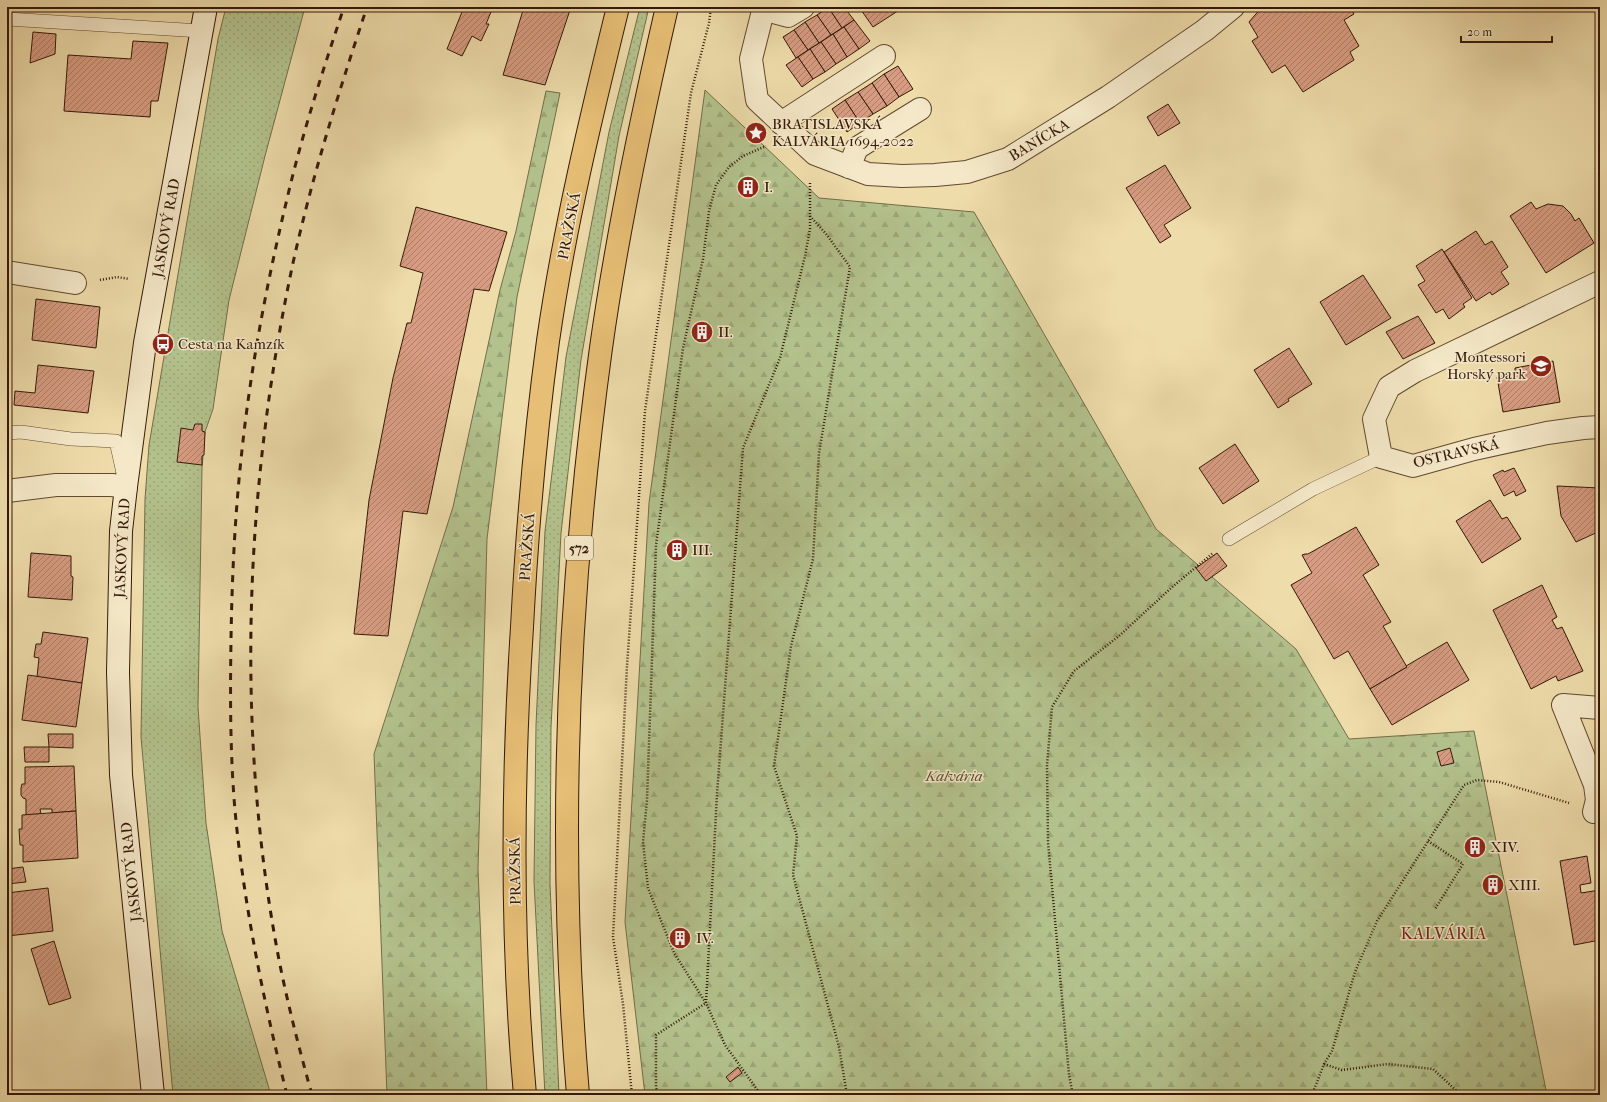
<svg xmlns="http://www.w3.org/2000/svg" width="1607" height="1102" font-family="'IM FELL French Canon',serif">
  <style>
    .grass { fill: url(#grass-dots); stroke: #746d4a }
    .forest { fill: url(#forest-firs); stroke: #746d4a }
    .building { fill: url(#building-hatch); stroke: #351808 }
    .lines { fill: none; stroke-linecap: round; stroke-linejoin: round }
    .lane-casing { stroke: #634930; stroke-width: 14 }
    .street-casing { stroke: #634930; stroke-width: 24 }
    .secondary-casing { stroke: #351808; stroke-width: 24 }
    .primary-casing { stroke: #351808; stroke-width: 24 }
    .path { stroke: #351808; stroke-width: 2.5; stroke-dasharray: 1 2; stroke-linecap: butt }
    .lane { stroke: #f4e8c8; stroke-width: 13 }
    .street { stroke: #f4e8c8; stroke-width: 22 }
    .secondary { stroke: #f4e8c8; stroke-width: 22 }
    .primary { stroke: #e7be75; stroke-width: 22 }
    .rail { stroke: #351808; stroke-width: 3; stroke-dasharray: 7 7; stroke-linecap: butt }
    .labels { text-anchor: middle; stroke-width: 3; stroke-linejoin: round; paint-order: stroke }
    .shield { fill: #f4e8c8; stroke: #6e5642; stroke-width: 1 }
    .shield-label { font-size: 14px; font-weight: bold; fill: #351808 }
    .poi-label { font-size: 15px; fill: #351808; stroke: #f4e8c8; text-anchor: start }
    .street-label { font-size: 15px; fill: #351808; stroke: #f4e8c8 }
    .park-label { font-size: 15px; font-style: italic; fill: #5b4b30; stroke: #f4e8c8 }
    .neighbourhood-label { font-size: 16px; letter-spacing: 1px; fill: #7a1f14; stroke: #f4e8c8 }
  </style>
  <defs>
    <pattern id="grass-dots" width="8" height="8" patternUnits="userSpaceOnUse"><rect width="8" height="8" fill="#b3c28d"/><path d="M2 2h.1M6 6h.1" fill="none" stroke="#9ba678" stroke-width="1.8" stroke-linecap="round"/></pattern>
    <pattern id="forest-firs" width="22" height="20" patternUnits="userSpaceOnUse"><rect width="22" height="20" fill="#b3c28d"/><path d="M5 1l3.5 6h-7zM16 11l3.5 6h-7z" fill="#9ba678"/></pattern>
    <pattern id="building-hatch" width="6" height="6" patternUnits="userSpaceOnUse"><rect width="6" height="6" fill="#d79c81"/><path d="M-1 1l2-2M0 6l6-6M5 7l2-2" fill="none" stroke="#af7e68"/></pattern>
  </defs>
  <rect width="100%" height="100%" fill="#eedcaa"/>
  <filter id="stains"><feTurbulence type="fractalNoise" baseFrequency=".005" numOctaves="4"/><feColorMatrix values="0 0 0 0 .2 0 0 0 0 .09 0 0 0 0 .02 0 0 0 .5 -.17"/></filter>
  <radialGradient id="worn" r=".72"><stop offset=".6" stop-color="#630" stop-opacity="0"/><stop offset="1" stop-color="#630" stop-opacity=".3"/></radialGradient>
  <!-- grass -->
  <g class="grass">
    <polygon points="226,7 305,7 265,156 229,300 213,409 205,432 202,468 198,707 206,823 222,931 271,1095 173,1095 141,737 145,499 149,445 218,39"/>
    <polygon points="640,7 649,7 619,136 581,360 561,533 551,727 550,884 559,1095 545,1095 534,881 536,725 545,531 566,357 609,132"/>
  </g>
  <!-- forest -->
  <g class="forest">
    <polygon points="705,90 819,198 974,212 1156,529 1296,649 1349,739 1474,731 1547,1095 645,1095 625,922 649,503"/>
    <polygon points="546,91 560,93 517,297 487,539 478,869 487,1095 387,1095 374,754 453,507 500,290 516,231"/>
  </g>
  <!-- building -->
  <g class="building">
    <polygon points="464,7 493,7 486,24 489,24 481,41 472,36 462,56 447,49"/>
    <polygon points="524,7 571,7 545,85 503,75"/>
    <polygon points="828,7 844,7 854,20 842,28"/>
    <polygon points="828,7 842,28 831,35 817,15"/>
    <polygon points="859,7 904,7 873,27"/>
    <polygon points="1262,7 1350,7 1354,14 1344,20 1359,46 1350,52 1354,60 1303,92 1285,65 1272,73 1252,41 1258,37 1249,22"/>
    <polygon points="817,15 831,35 819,43 805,22"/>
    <polygon points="854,20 870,41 859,49 844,27"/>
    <polygon points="805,22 819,43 808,50 794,30"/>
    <polygon points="844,27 859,49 847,57 833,34"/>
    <polygon points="794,30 808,50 796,58 783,37"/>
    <polygon points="33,32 56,34 55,54 30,63"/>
    <polygon points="833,34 847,57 836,64 821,42"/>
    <polygon points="7,41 8,41 7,63"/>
    <polygon points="133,41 168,43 158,101 151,101 150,117 64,111 68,55 131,59"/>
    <polygon points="821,42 836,64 825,72 810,49"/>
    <polygon points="810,49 825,72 813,79 798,57"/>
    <polygon points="798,57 813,79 802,87 786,65"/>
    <polygon points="898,66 913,89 899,97 884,74"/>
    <polygon points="884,74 899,97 887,106 872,83"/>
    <polygon points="872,83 887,106 873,114 858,92"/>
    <polygon points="858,92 873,114 860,123 845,100"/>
    <polygon points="845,100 860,123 847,132 832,109"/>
    <polygon points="1168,104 1180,123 1158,136 1147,117"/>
    <polygon points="1165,165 1191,208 1164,225 1171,236 1160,243 1126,188"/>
    <polygon points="1600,165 1600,177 1595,168"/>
    <polygon points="742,182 757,184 755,192 740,190"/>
    <polygon points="1531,202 1536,209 1548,204 1563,206 1571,214 1575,221 1579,218 1594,243 1546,273 1510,216"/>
    <polygon points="416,207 507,232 489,291 474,289 427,514 403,511 388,636 354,634 369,500 393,378 407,323 411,323 423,273 400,266"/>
    <polygon points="1476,231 1485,245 1492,241 1508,267 1501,272 1509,284 1492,295 1490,292 1476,301 1444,252"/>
    <polygon points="1442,249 1472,298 1463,304 1465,307 1449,319 1443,309 1436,313 1418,285 1425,281 1416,266"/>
    <polygon points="1363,275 1391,318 1346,345 1320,302"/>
    <polygon points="36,299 100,307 96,348 32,340"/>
    <polygon points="1418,316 1435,343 1403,359 1386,332"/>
    <polygon points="695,327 710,330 708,337 693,335"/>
    <polygon points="1289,348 1312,384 1288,399 1289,401 1278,408 1254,370"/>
    <polygon points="1553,361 1560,402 1503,412 1497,377 1515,374 1515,368"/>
    <polygon points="38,365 94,371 88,413 14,405 15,391 35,393"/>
    <polygon points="195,424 202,424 202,431 205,432 204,455 202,456 202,465 177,462 181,428 193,430"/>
    <polygon points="1235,444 1259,481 1223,504 1199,468"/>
    <polygon points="1514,468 1526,491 1516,496 1514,491 1504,496 1493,475 1503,470 1504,472"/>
    <polygon points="1557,486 1600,488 1600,531 1576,542 1561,516"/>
    <polygon points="1490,500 1502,519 1507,517 1521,539 1482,563 1456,521"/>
    <polygon points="1356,527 1379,565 1363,575 1391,622 1383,626 1407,667 1370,689 1348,651 1334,659 1291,585 1312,573 1302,555 1305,554 1308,554"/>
    <polygon points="670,546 685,547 684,554 669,554"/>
    <polygon points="31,553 71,556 71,576 73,577 72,600 28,597"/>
    <polygon points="1217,553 1227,566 1206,581 1196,568"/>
    <polygon points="1542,585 1557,617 1552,620 1557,629 1562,627 1583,671 1558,681 1556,676 1531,689 1493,610"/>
    <polygon points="43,632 88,638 82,683 37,677 39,658 34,657 36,644 41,644"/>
    <polygon points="1447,642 1469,680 1392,725 1370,689 1407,667 1406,666"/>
    <polygon points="28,675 82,683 76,727 22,720"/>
    <polygon points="48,734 73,734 73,748 49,747"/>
    <polygon points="24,747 49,747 49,762 25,762"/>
    <polygon points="1450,748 1454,763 1441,766 1437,752"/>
    <polygon points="74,766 76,811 52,813 52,809 40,809 41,814 26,815 26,799 23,798 21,795 21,788 22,784 25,784 25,767"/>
    <polygon points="76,811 78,858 23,862 23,845 20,845 19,829 22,829 22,815"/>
    <polygon points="1476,838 1483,842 1475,855 1468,851"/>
    <polygon points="1587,856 1591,883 1580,885 1581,893 1600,890 1600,940 1574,945 1560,861"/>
    <polygon points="23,867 26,882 7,884 7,869"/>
    <polygon points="1494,876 1500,880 1492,893 1486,889"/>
    <polygon points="48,888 53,931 7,936 7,893"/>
    <polygon points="683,930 688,936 677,946 672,941"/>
    <polygon points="54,941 71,998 49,1005 31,949"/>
    <polygon points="738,1067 742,1073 730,1082 726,1077"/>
  </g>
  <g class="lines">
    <!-- lane casing -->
    <g class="lane-casing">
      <g id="lane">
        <polyline points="7,19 201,31"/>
        <polyline points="7,433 21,432 71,439 116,441 123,473"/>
        <polyline points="1229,539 1313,489 1381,457"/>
      </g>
    </g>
    <!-- street casing -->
    <g class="street-casing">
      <g id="street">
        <polyline points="764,7 751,59 757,100 815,154 868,174 902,176 935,175 967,172 1008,159 1108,97 1205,30 1233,7"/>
        <polyline points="763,9 788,16 803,7"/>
        <polyline points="781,123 884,56"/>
        <polyline points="849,167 857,148 920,109"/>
        <polyline points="7,272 75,283"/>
        <polyline points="1600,282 1415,371 1389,387 1374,419 1381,457 1413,466 1474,449 1547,433 1583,428 1600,427"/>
        <polyline points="7,491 56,485 112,485 126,487"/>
        <polyline points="1594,812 1597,800 1595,785 1563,705 1600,708"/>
      </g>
    </g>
    <!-- secondary casing -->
    <g class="secondary-casing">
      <polyline id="secondary" points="153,1095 121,775 118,672 121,531 126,487 145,343 206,7"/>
    </g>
    <!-- primary casing -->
    <g class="primary-casing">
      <g id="primary">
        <path d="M 525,1095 C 511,940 512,782 522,627 C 527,532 535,436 548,341 C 564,229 591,117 618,7"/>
        <path d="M 578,1095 C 557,846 567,595 601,348 C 617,233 641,120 667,7"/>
      </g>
    </g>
    <!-- path -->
    <g class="path">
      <polyline points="810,216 827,235 850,267 819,453 813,559 791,646 774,766 797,836 793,875 839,1047 847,1095"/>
      <polyline points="100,280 117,277 129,279"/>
      <polyline points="1428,841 1463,864 1435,909"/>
      <polyline points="706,1003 717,794 743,448 780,358 805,256 810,229 810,182"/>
      <polyline points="1324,1064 1342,1070 1388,1064 1433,1069 1461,1095"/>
      <polyline points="632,1095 623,1004 613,937 627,666 645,411 691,93 709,23 711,7"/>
      <polyline points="658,1095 656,1087 656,1035 706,1003"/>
      <polyline points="761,1095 725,1045 706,1003 674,953 648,888 643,842 647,800 656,545 683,348 703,259 709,211 716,185 729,167 743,156 766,146"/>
      <polyline points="1073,1095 1069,1075 1048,842 1047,765 1052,707 1074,671 1119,636 1171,588 1213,553"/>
      <polyline points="1312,1095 1324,1064 1332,1051 1355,972 1377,921 1464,785 1477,780 1499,782 1569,803"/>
    </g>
    <!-- lane -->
    <use href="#lane" class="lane"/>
    <!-- street -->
    <use href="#street" class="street"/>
    <!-- secondary -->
    <use href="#secondary" class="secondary"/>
    <!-- primary -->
    <use href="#primary" class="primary"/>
    <!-- rail -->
    <g class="rail">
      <path d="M 287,1095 C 266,1011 248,925 238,839 C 230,773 230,705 231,639 C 232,576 235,513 242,450 C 251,366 267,282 287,199 C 302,134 323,70 344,7"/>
      <path d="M 312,1095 C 300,1052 289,1009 280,965 C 235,735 244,492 293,263 C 312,177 339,91 367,7"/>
    </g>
  </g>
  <!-- icons -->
  <defs>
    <g id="sight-disc" transform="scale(1.15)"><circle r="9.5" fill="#8f2418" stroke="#f4e8c8"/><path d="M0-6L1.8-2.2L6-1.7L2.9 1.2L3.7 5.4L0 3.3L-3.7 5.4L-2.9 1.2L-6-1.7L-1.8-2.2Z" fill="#fff"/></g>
    <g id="building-disc" transform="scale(1.15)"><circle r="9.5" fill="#8f2418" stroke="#f4e8c8"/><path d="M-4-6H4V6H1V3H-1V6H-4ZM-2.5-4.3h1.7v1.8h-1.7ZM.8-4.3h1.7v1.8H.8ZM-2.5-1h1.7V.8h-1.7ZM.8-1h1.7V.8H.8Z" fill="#fff"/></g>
    <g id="bus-disc" transform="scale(1.15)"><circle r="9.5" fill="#8f2418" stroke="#f4e8c8"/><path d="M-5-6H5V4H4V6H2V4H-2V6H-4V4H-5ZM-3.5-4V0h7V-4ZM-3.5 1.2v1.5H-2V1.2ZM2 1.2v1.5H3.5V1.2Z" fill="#fff"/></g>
    <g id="school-disc" transform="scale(1.15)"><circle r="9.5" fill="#8f2418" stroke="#f4e8c8"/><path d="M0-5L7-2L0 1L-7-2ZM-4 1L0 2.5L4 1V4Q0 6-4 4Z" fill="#fff"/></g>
  </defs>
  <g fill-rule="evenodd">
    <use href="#sight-disc" x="756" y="133"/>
    <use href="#building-disc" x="748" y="187"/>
    <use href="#building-disc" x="702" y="332"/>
    <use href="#bus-disc" x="163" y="344"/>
    <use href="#school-disc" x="1541" y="366"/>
    <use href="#building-disc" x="677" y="550"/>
    <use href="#building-disc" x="1475" y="847"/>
    <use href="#building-disc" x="1493" y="885"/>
    <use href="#building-disc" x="680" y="938"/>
  </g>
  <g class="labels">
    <!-- shield labels -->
    <rect class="shield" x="565" y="536" width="28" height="24" rx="3"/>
    <g class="shield-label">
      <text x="579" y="553">572</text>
    </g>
    <!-- poi labels -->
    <g class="poi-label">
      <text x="772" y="129">BRATISLAVSKÁ<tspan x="772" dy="17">KALVÁRIA 1694-2022</tspan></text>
      <text x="764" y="192">I.</text>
      <text x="718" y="337">II.</text>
      <text x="178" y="349">Cesta na Kamzík</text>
      <text x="1526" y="362" text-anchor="end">Montessori<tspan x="1526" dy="17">Horský park</tspan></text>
      <text x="692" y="555">III.</text>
      <text x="1490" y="852">XIV.</text>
      <text x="1508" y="890">XIII.</text>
      <text x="696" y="943">IV.</text>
    </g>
    <!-- street labels -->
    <g class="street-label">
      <text transform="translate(1039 140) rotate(-31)" y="5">BANÍCKA</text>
      <text transform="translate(569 226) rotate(-79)" y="5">PRAŽSKÁ</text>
      <text transform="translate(166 228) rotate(-80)" y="5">JASKOVÝ RAD</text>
      <text transform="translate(1456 453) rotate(-13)" y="5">OSTRAVSKÁ</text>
      <text transform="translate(527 547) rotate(-86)" y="5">PRAŽSKÁ</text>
      <text transform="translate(122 548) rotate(-87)" y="5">JASKOVÝ RAD</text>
      <text transform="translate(515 871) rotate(-91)" y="5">PRAŽSKÁ</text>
      <text transform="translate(131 872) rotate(-96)" y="5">JASKOVÝ RAD</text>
    </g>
    <!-- park labels -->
    <g class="park-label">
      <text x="954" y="781">Kalvária</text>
    </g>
    <!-- neighbourhood labels -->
    <g class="neighbourhood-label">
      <text x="1444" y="939">KALVÁRIA</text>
    </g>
  </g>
  <!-- margin -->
  <rect width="1607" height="1102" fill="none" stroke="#eedcaa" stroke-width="24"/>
  <rect x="8" y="8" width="1591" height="1086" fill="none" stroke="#351808" stroke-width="2"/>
  <rect x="12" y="12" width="1583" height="1078" fill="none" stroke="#351808"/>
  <!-- scale -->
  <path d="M1461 36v6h91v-6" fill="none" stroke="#351808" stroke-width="2"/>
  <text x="1467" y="36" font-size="12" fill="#351808" stroke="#f4e8c8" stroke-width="3" paint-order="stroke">20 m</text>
  <rect width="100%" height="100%" filter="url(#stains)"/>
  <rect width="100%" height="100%" fill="url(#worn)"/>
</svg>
